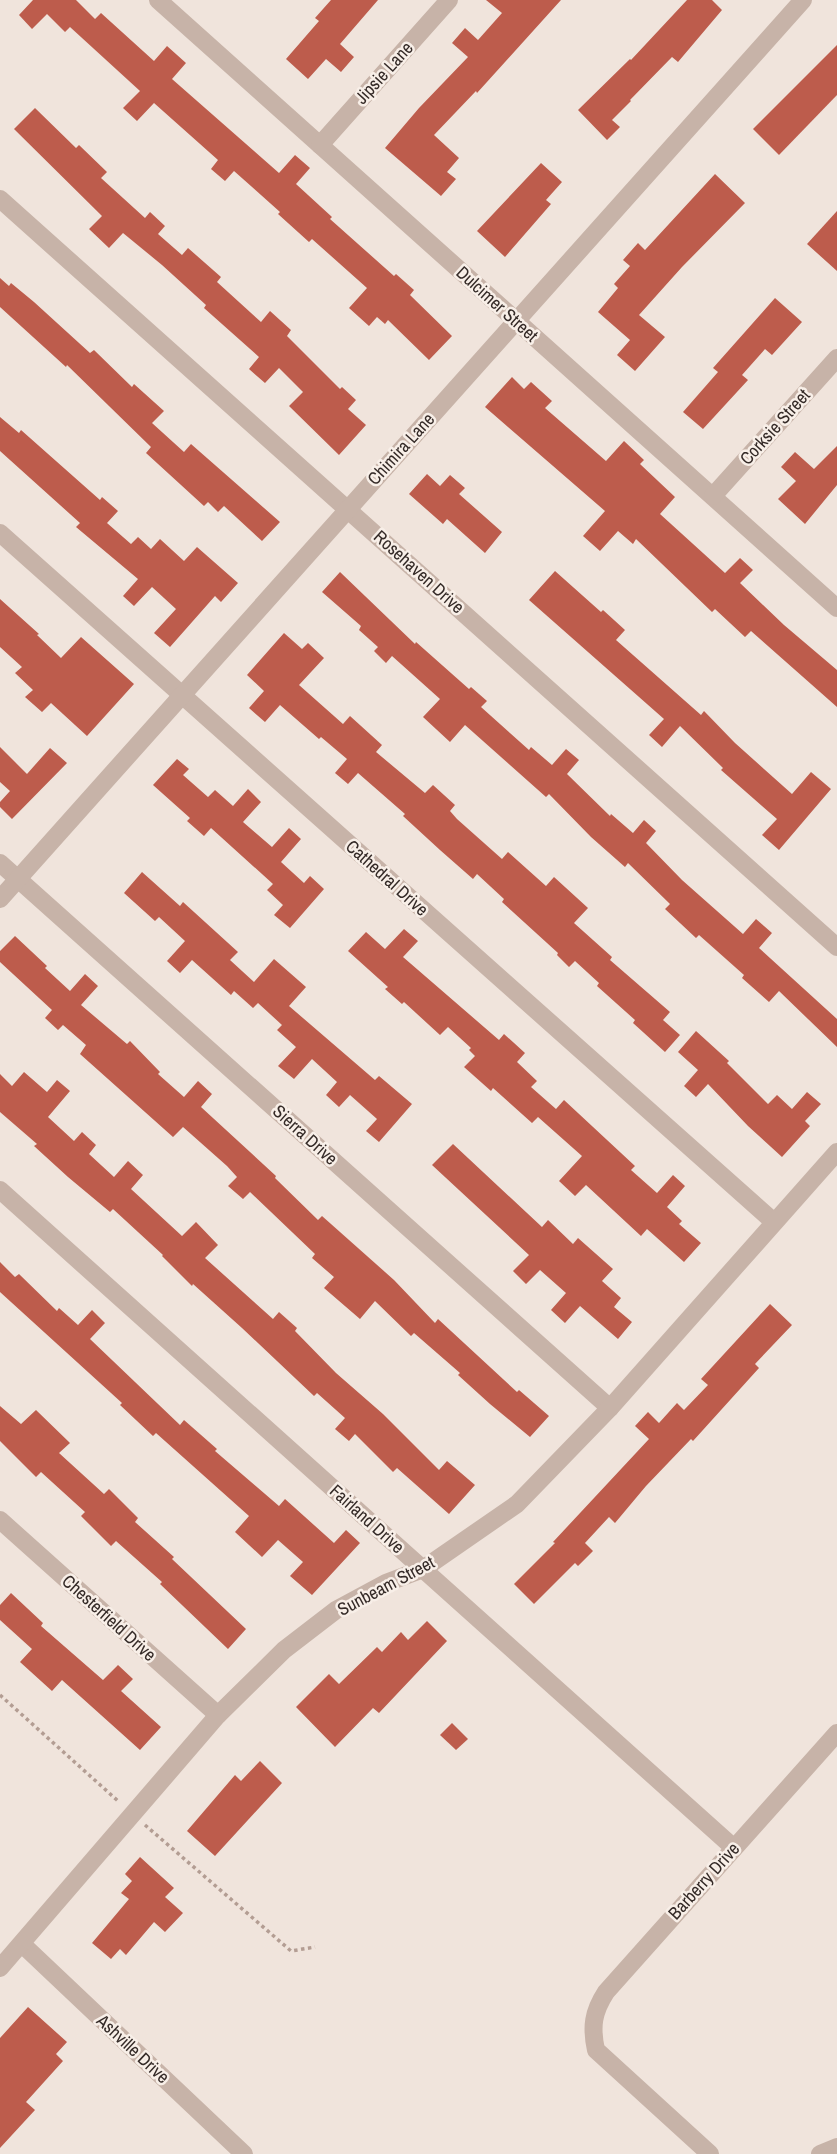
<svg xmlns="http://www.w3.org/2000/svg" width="837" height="2154" font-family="'Archivo Narrow',sans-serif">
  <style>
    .building { fill: #bd5c4c }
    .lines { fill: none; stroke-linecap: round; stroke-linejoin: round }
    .path { stroke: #b39d93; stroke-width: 3.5; stroke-dasharray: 3.5 3.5; stroke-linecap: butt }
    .street { stroke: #c7b3a8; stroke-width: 18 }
    .labels { text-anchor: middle; stroke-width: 5; stroke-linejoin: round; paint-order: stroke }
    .street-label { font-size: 18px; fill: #352b28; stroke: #f8efe8 }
  </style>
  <rect width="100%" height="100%" fill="#f0e4dc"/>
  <!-- building -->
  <g class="building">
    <polygon points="33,0 76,0 95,19 101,13 154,61 167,46 186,63 172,79 279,173 295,155 310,168 296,184 332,217 330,219 394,276 396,274 414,290 410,295 452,336 429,360 388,320 385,324 377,317 369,326 349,308 367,288 312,239 309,242 278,214 280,212 234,171 225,181 211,169 218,160 154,103 137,121 123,108 140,91 70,27 65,32 47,14 32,29 19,15"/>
    <polygon points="331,0 378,0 340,44 354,57 341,72 326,59 308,79 286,59 319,21 315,18"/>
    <polygon points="486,0 561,0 477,93 476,91 434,135 459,158 447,172 456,179 441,196 385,148 419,108 468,57 452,43 465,28 478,40 502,13"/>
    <polygon points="687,0 712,0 722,10 678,62 672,57 630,100 631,101 612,120 620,127 607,140 578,110 630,59 631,60"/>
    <polygon points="837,45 837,95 779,155 753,129"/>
    <polygon points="35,108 76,148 79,145 107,172 101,178 145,218 150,212 165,226 158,234 182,255 188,248 221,277 217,282 261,322 270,311 291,330 287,336 340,389 342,387 356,400 348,409 366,425 339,455 289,406 303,392 279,368 265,383 249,369 259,357 204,308 206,305 162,265 123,233 109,248 89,229 102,216 14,129"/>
    <polygon points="541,163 562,182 546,200 551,204 505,257 477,231"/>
    <polygon points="715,174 745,203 682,267 639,315 665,337 635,371 617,355 630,340 598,312 618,288 614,284 630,266 623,260 638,243 645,250"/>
    <polygon points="837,211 837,271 807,244"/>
    <polygon points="0,278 9,286 11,283 34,302 90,353 94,350 132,387 134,384 164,411 152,423 184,452 191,444 280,522 262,541 224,506 218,512 208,502 204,506 146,453 151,447 67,365 66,367 0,307"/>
    <polygon points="775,298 802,322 772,355 765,349 742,375 748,380 703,429 683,412 718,372 713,368"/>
    <polygon points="512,377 524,389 531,382 552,401 545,408 606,461 624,441 644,460 640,464 675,497 660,514 725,573 740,558 753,570 740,583 784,625 837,670 837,707 751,631 745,637 715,609 712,612 636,539 633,544 618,531 600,551 583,536 605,511 485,407"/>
    <polygon points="0,417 19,433 21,430 100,500 102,497 118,511 107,523 131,544 138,537 151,549 160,539 184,561 197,547 238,583 221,602 215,596 170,647 154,633 176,609 152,587 134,606 123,596 138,579 76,527 80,523 0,451"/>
    <polygon points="837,446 837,485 805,524 778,499 796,481 781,467 795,452 814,469"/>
    <polygon points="427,474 440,486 450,475 465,488 459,494 502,532 485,553 447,519 443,524 409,494"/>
    <polygon points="555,571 601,612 603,610 625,630 616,640 701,715 704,711 735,743 792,794 811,772 831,789 779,850 762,835 777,819 721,770 723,768 680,726 662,747 649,735 664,719 529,600"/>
    <polygon points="340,572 415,644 416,642 469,689 471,687 487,701 481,707 529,750 531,747 552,765 566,749 579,760 567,774 610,816 611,814 633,833 644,820 656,831 646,843 682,880 743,934 756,919 772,933 759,948 837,1019 837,1047 779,991 769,1002 742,978 744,975 699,935 696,938 665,909 670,904 628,863 625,867 591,837 549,794 546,797 465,725 450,742 423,717 440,699 392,656 386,663 374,651 378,647 359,630 361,626 322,592"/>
    <polygon points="0,599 39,634 37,635 61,658 81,637 134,684 87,736 51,703 42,712 25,697 33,690 15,673 22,667 0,647"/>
    <polygon points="284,633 302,649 308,643 324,658 299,685 343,724 350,716 382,745 376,752 425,793 433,785 455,805 450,811 457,819 502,859 508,852 546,886 554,877 588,908 574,923 612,957 610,960 670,1012 663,1020 680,1035 665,1052 633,1023 635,1020 597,986 599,983 575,961 569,967 557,955 558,953 502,902 504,899 477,874 473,879 440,850 403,816 405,814 358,773 348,784 335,773 347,759 321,737 319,739 280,705 265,722 249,708 264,691 247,675"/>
    <polygon points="0,747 27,774 50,748 67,763 12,819 0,807 0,802 10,791 0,782"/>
    <polygon points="177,759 189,769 183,775 208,797 215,790 233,806 248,789 261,802 243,822 272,847 289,828 301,839 281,862 304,883 310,876 324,889 290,928 274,915 283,905 267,890 273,884 211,828 204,836 187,821 190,818 153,785"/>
    <polygon points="142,872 180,906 183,902 238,952 230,960 254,982 274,959 306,987 289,1006 375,1080 379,1076 412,1104 379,1142 366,1131 377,1119 350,1095 339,1107 326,1095 337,1082 312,1059 294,1079 278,1066 296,1047 277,1030 282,1025 258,1003 253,1008 234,991 231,995 192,960 180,973 167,961 185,941 159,917 155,921 124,893"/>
    <polygon points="404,929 418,941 403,957 499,1040 504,1034 525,1053 517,1062 537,1081 531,1087 556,1109 564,1100 635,1166 631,1170 657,1193 673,1175 685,1186 667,1207 682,1221 679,1224 701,1243 684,1262 647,1229 641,1236 586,1185 575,1196 559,1181 582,1156 538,1117 532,1123 493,1088 491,1091 464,1067 475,1056 469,1050 471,1048 448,1027 440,1035 404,1002 402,1004 385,989 388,987 348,951 366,932 385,949"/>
    <polygon points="15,936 47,966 45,968 70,991 85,974 98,986 81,1005 127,1044 130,1041 160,1072 158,1074 184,1097 198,1081 212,1094 201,1107 276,1176 275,1178 318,1220 322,1216 394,1280 435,1323 438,1319 517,1392 519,1390 549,1416 530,1437 490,1404 458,1375 460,1373 414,1333 411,1336 375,1301 360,1319 324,1288 334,1277 312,1258 315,1254 250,1192 243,1199 228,1186 237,1177 227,1166 183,1127 173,1137 80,1054 86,1045 63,1025 58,1030 45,1018 52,1010 0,962 0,951"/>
    <polygon points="696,1031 729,1061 727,1063 768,1104 777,1095 792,1109 807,1092 821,1104 805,1121 810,1126 782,1157 748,1126 708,1084 696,1097 684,1086 698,1070 678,1052"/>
    <polygon points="24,1072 47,1092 57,1080 70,1091 48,1117 74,1141 82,1132 96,1145 89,1154 114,1177 128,1161 143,1175 131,1189 182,1236 196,1222 218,1245 205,1258 273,1319 279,1312 297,1328 295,1331 336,1373 383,1414 439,1470 447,1461 475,1485 449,1514 397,1468 393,1472 355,1434 349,1441 335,1429 345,1418 317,1393 314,1396 242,1328 193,1284 192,1286 162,1256 163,1255 113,1209 110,1212 68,1177 34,1146 37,1144 0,1112 0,1074 12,1086"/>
    <polygon points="453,1144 542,1227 548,1220 573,1244 578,1238 613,1269 602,1281 621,1298 614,1307 632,1322 618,1339 580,1306 565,1323 551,1310 566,1293 540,1270 526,1284 513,1271 529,1255 432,1165"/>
    <polygon points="0,1262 15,1277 19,1274 57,1311 59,1308 78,1325 92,1310 105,1323 90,1339 180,1425 184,1420 217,1449 215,1451 279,1506 285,1499 334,1543 346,1530 360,1543 312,1595 290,1576 303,1562 278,1540 262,1557 235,1532 249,1516 156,1433 153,1436 120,1405 122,1403 0,1292"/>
    <polygon points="770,1304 792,1325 755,1364 759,1368 693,1441 691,1439 646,1486 615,1523 609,1517 585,1543 593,1551 578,1566 575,1563 534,1604 514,1584 555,1543 553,1542 649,1439 635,1426 648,1412 659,1423 677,1403 684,1410 708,1385 701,1379"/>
    <polygon points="0,1406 21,1424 36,1410 70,1443 59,1453 104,1494 109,1489 138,1518 135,1522 174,1557 172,1559 246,1629 228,1649 160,1584 162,1582 116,1541 111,1546 81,1516 85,1512 41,1472 36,1477 0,1441"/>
    <polygon points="11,1593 43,1623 41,1626 103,1680 118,1665 133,1679 121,1691 161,1727 140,1750 62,1680 52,1691 20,1662 32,1649 0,1620 0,1605"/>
    <polygon points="427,1621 447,1641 379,1713 373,1708 335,1747 296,1707 329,1674 339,1684 377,1647 382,1652 401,1632 408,1640"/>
    <polygon points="452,1723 468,1739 456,1750 440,1735"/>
    <polygon points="260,1761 282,1783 215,1856 187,1831 235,1775 241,1781"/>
    <polygon points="140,1857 174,1888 165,1897 183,1913 165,1932 154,1922 126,1955 120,1949 111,1959 92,1943 129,1899 121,1893 132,1881 125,1874"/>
    <polygon points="28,2007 67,2042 56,2054 63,2061 26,2102 35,2110 0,2148 0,2038"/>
  </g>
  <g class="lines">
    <!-- path -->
    <g class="path">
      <polyline points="0,1695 118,1801"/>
      <polyline points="145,1825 291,1951 315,1947"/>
    </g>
    <!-- street -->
    <g class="street">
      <polyline points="158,0 837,608"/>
      <polyline points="320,145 449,0"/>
      <polyline points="0,199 837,947"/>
      <polyline points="713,496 837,358"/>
      <polyline points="0,533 774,1222"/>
      <polyline points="0,863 610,1408"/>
      <polyline points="0,899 803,0"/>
      <polyline points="0,1190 734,1848"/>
      <polyline points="0,1520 218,1715"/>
      <polyline points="22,1944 244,2154"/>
      <polyline points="0,1968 218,1715 284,1650 336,1610 386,1583 423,1569 517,1504 610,1408 837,1152"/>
      <path d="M 710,2154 L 596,2050 C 591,2027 593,2012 606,1992 L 837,1733"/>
      <polyline points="820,2154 837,2147"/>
    </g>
  </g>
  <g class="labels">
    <!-- street labels -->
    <g class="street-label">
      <text transform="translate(384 73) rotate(-48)" y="6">Jipsie Lane</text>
      <text transform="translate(497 304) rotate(42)" y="6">Dulcimer Street</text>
      <text transform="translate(775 427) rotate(-48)" y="6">Corksie Street</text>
      <text transform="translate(401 449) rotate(-48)" y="6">Chimira Lane</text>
      <text transform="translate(419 572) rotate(42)" y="6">Rosehaven Drive</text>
      <text transform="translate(387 878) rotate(42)" y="6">Cathedral Drive</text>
      <text transform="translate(305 1135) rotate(42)" y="6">Sierra Drive</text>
      <text transform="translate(367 1519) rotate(42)" y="6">Fairland Drive</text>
      <text transform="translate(386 1586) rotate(-28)" y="6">Sunbeam Street</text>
      <text transform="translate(109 1618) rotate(42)" y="6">Chesterfield Drive</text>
      <text transform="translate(704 1881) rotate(-48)" y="6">Barberry Drive</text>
      <text transform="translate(133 2049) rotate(43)" y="6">Ashville Drive</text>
    </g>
  </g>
</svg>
